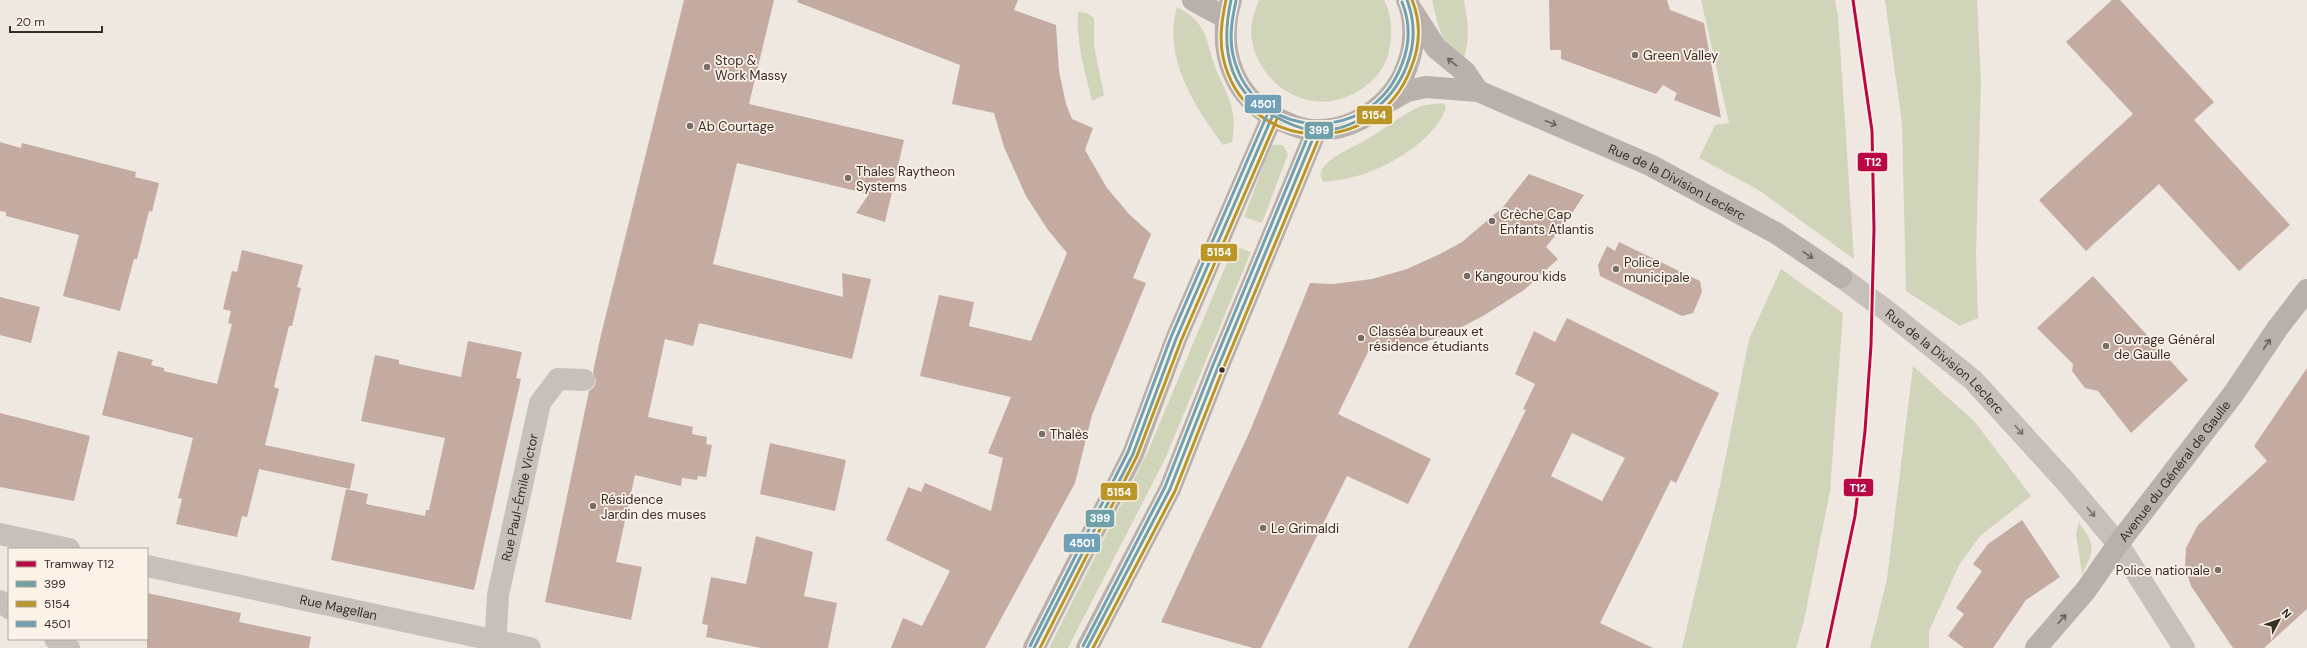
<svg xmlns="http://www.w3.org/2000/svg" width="2307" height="648" font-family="'DM Sans',sans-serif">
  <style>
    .green { fill: #d0d5ba }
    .building { fill: #c4aba1; fill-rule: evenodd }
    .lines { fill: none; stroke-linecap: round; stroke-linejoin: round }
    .street { stroke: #c7c0ba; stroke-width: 22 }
    .secondary { stroke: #b8b0aa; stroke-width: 22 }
    .bus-1-casing { stroke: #fbf2e8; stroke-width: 6 }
    .bus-2-casing { stroke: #fbf2e8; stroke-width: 6 }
    .bus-3-casing { stroke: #fbf2e8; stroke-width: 6 }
    .bus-1 { stroke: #70a1a8; stroke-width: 3 }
    .bus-2 { stroke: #b99627; stroke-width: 3 }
    .bus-3 { stroke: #70a1b6; stroke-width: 3 }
    .tram-1-casing { stroke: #fbf2e8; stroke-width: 6 }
    .tram-1 { stroke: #b90845; stroke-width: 3 }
    .oneway { stroke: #6c615c }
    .oneway2 { stroke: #796f6a }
    .poi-dot { fill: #786e69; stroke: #fbf2e8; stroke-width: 1.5 }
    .bus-dot { fill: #392d28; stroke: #fbf2e8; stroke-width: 1.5 }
    .labels { text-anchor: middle; stroke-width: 3.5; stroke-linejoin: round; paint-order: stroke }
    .poi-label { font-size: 13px; fill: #392d28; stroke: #fbf2e8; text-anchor: start }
    .street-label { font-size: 13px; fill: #392d28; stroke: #fbf2e8 }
    .line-badge { stroke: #fbf2e8; stroke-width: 1.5 }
    .badge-label { font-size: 11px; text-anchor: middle; font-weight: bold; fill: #fff }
  </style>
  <rect width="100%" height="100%" fill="#eee8e1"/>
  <!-- green -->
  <g class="green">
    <path d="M 1259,0 L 1384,0 C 1392,17 1393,32 1389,50 C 1387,64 1378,76 1367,85 C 1323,121 1263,95 1252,41 C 1249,27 1254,13 1259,0 Z"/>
    <path d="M 1432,0 L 1464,0 C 1468,20 1470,38 1464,58 L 1446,45 L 1438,25 Z"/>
    <polygon points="1701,0 1835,0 1838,16 1854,259 1757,189 1699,158 1715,125 1729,123"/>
    <polygon points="1885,0 1977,0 1981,82 1976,254 1978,318 1960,326 1906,291 1902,123"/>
    <path d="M 1177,7 C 1188,13 1196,18 1202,29 C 1208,39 1210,53 1214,64 C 1225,94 1239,107 1232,142 L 1223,145 C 1195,107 1162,57 1177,7 Z"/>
    <path d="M 1078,12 L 1087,13 L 1094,18 L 1094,46 L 1104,95 L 1092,101 C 1085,72 1076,42 1078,12 Z"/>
    <path d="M 1443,103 L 1446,106 C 1440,135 1395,163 1369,172 C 1355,178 1339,180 1324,182 C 1308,164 1359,145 1369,138 C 1386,128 1401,115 1419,107 C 1426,104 1436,104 1443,103 Z"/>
    <polygon points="1271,145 1283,145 1288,154 1262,223 1244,217"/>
    <polygon points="1234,246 1251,252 1165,459 1068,648 1049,648 1148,451"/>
    <polygon points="1781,269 1843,313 1830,491 1803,625 1796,648 1682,648 1720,485 1749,339"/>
    <polygon points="1913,366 1975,422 2031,496 1980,536 1959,565 1929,631 1929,648 1870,648 1887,579"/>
    <path d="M 2079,522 C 2096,548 2095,547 2082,575 L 2076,534 Z"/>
  </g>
  <!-- building -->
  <g class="building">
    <polygon points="684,0 774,0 749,104 904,140 885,222 856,213 869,194 737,163 713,264 843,297 842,273 871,279 852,359 699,323 693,346 665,339 648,417 693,427 692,434 707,437 706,444 712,445 706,477 698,476 697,480 682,478 681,486 635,475 616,562 642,567 631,620 545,602 589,391 594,387 596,381 593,372 600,339"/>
    <polygon points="798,0 1018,0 1014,10 1056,25 1059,71 1066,104 1072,119 1093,128 1085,150 1107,188 1129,214 1151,234 1133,278 1146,283 1092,415 1075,483 985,648 891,648 903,618 922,626 950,571 886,540 908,487 921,492 925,483 991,511 1003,458 988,453 1011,397 920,376 939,295 974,302 969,326 1031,341 1067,253 1048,230 1026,196 1004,147 994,113 952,104 960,65 797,2"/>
    <polygon points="1549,0 1667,0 1670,10 1704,23 1721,118 1674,100 1677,93 1663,85 1656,94 1561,59 1561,50 1550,50"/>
    <polygon points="2112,0 2120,0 2214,102 2194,120 2290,225 2239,271 2159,184 2086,251 2039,200 2133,114 2066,42"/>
    <polygon points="0,142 21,148 22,143 136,172 135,177 159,183 152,212 149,211 137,259 134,259 120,311 63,296 79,235 6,216 6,212 0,211"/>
    <polygon points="1529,174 1584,195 1566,222 1546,247 1558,259 1524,290 1483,316 1448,334 1421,343 1368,352 1338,414 1431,459 1408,504 1347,476 1261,648 1253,648 1161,622 1250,431 1310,283 1333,284 1372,279 1407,269 1440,254 1462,242 1503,207"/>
    <polygon points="1619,242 1700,281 1702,292 1693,313 1682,316 1600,276 1598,265 1607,246 1615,251"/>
    <polygon points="242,250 303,265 297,287 301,288 292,326 289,326 274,387 279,389 265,445 355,464 350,489 259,469 247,517 242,516 237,537 176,524 182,499 178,498 193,438 102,415 118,351 153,360 151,365 164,368 164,371 217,384 232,324 228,323 231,311 223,309 232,271 237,272"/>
    <polygon points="2093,276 2188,380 2131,433 2098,391 2085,388 2072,371 2073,364 2037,328"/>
    <polygon points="0,297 40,307 31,343 0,335"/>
    <path d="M 1567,318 L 1719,393 L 1676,483 L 1671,480 L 1600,623 L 1653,648 L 1408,648 L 1526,410 L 1523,409 L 1535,384 L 1515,374 L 1534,331 L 1555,342 ZM 1572,433 L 1625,458 L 1602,501 L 1551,476 Z"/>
    <polygon points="468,341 522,352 516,378 521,379 474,590 331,560 346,489 368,494 366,504 425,516 426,510 429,510 445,438 361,421 375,355 399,360 399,364 461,377"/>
    <polygon points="2307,368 2307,609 2264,648 2233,648 2191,586 2185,567 2186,548 2198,525 2267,461 2254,446"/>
    <polygon points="0,413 90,436 74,501 0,487"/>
    <polygon points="770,443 846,460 835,511 760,494"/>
    <polygon points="2022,520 2060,577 2026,600 1993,648 1964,648 1948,636 1964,614 1956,608 1982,571 1973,564 1988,544"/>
    <polygon points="756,536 813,552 804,596 837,603 828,648 761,648 706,637 708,625 702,624 711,577 746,584"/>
    <polygon points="147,593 241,613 239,622 311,637 309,648 147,648"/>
  </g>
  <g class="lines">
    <!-- street -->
    <g class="street">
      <path id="s1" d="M 1841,277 L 1887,311 L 1973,380 L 2066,482 L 2118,544 L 2184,648"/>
      <polyline points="0,534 69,549"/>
      <path id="s2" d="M 147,566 L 530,648"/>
      <polyline points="0,601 9,608"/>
      <polyline points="55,639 69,648"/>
      <path id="s3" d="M 495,648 L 498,595 L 540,403 L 558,379 L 584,380"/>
    </g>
    <!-- secondary -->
    <g class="secondary">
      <polyline points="1193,0 1226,18"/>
      <path d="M 1231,0 C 1216,51 1234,102 1285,122 C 1294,126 1307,131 1317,130 C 1360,130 1398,99 1409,60 C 1415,42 1415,17 1407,0"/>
      <polyline points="1411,9 1436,48 1465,72 1478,91"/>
      <path id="s4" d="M 1379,107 L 1407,91 L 1426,87 L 1478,91 L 1650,165 L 1776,233 L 1841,277"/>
      <polyline points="1034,648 1133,454 1176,339 1272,117"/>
      <polyline points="1087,648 1170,489 1218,367 1316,131"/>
      <path id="s5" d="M 2036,648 L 2086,590 L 2118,544 L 2234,393 L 2277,329 L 2307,290"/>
    </g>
    <!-- bus-1 casing -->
    <g class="bus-1-casing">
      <g id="bus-1">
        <path d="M 1231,0 C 1226,24 1224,48 1233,72 C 1241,92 1257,108 1276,117 C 1287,123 1298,128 1310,130 C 1352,135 1393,103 1407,65 C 1415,44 1415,21 1407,0"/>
        <polyline points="1034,648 1133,454 1176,339 1272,117"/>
        <polyline points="1087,648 1170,489 1218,367 1316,131"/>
      </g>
    </g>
    <!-- bus-2 casing -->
    <g class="bus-2-casing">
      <g id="bus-2">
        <path d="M 1226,0 C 1222,19 1219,38 1223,57 C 1244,154 1376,161 1411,68 C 1420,46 1421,22 1412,0"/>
        <polyline points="1040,648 1137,456 1181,341 1277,119"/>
        <polyline points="1093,648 1175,491 1223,369 1321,133"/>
      </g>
    </g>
    <!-- bus-3 casing -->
    <g class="bus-3-casing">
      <g id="bus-3">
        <path d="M 1236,1 C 1232,19 1229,37 1233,55 C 1253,142 1371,148 1402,64 C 1410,44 1410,22 1402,2"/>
        <polyline points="1030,646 1128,452 1171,337 1267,115"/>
        <polyline points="1083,646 1165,487 1213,365 1311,129"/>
      </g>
    </g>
    <!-- bus-1 -->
    <use href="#bus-1" class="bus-1"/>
    <!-- bus-2 -->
    <use href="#bus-2" class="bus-2"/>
    <!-- bus-3 -->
    <use href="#bus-3" class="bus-3"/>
    <!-- tram-1 casing -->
    <g class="tram-1-casing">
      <polyline id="tram-1" points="1827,648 1855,516 1865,431 1871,345 1874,229 1872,131 1853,0"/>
    </g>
    <!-- tram-1 -->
    <use href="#tram-1" class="tram-1"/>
  </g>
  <!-- one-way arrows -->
  <defs><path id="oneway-shaft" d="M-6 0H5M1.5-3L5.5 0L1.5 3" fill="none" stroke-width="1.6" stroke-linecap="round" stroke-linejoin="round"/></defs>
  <g class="oneway">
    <use href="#oneway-shaft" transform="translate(1452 62) rotate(-141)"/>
    <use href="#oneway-shaft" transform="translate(1551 123) rotate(22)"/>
    <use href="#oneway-shaft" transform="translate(1808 255) rotate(34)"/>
    <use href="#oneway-shaft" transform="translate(2267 344) rotate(-56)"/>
    <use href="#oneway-shaft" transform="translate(2062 619) rotate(-49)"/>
  </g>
  <g class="oneway2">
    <use href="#oneway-shaft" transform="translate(2019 430) rotate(48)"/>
    <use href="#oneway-shaft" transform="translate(2091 512) rotate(50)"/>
  </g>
  <!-- markers -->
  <g class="poi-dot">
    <circle cx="1635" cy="55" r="4"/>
    <circle cx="707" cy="67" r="4"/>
    <circle cx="690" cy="126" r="4"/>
    <circle cx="848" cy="178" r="4"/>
    <circle cx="1492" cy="221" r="4"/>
    <circle cx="1616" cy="269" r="4"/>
    <circle cx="1467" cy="276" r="4"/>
    <circle cx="1361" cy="338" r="4"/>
    <circle cx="2106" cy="346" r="4"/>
    <circle cx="1042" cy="434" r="4"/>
    <circle cx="593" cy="506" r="4"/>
    <circle cx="1263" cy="528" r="4"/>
    <circle cx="2218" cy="570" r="4"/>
  </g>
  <circle class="bus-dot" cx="1222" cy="370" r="3.5"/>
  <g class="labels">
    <!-- poi labels -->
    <g class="poi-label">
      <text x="1643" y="60">Green Valley</text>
      <text x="715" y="65">Stop &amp;<tspan x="715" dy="15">Work Massy</tspan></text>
      <text x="698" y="131">Ab Courtage</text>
      <text x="856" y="176">Thales Raytheon<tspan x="856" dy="15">Systems</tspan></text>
      <text x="1500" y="219">Crèche Cap<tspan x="1500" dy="15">Enfants Atlantis</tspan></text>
      <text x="1624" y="267">Police<tspan x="1624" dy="15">municipale</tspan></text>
      <text x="1475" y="281">Kangourou kids</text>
      <text x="1369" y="336">Classéa bureaux et<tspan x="1369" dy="15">résidence étudiants</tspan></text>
      <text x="2114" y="344">Ouvrage Général<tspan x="2114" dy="15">de Gaulle</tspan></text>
      <text x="1050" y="439">Thalès</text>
      <text x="601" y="504">Résidence<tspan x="601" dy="15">Jardin des muses</tspan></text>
      <text x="1271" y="533">Le Grimaldi</text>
      <text x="2210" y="575" text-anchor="end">Police nationale</text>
    </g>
    <!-- street labels -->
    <g class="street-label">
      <text dy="5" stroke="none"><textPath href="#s4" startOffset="323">Rue de la Division Leclerc</textPath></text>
      <text dy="5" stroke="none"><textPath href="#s1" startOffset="134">Rue de la Division Leclerc</textPath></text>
      <text dy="5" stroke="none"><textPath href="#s5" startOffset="225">Avenue du Général de Gaulle</textPath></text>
      <text dy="5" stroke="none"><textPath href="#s3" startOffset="153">Rue Paul-Émile Victor</textPath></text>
      <text dy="5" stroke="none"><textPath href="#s2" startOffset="196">Rue Magellan</textPath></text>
    </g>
  </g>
  <g class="line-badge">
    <rect x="1244" y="94" width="38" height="20" rx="4" fill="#70a1b6"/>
    <rect x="1356" y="105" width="37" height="20" rx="4" fill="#b99627"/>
    <rect x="1304" y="121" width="30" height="19" rx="4" fill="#70a1a8"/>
    <rect x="1857" y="152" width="31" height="20" rx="4" fill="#b90845"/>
    <rect x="1200" y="243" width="38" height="19" rx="4" fill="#b99627"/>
    <rect x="1843" y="478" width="31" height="19" rx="4" fill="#b90845"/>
    <rect x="1100" y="482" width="38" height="19" rx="4" fill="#b99627"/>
    <rect x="1085" y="509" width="30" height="19" rx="4" fill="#70a1a8"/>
    <rect x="1063" y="533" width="38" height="20" rx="4" fill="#70a1b6"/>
  </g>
  <g class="badge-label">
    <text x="1263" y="108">4501</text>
    <text x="1374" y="119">5154</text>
    <text x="1319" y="134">399</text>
    <text x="1873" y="166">T12</text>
    <text x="1219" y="256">5154</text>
    <text x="1858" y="492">T12</text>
    <text x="1119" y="496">5154</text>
    <text x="1100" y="522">399</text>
    <text x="1082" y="547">4501</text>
  </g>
  <!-- legend -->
  <rect x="8" y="548" width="140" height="92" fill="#fbf2e8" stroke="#ada39b"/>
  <rect x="16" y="561" width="20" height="6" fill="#b90845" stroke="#ada39b"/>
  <text x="44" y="568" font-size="12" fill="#392d28">Tramway T12</text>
  <rect x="16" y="581" width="20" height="6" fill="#70a1a8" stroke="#ada39b"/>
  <text x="44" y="588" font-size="12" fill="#392d28">399</text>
  <rect x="16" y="601" width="20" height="6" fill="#b99627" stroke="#ada39b"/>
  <text x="44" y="608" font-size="12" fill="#392d28">5154</text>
  <rect x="16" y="621" width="20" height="6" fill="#70a1b6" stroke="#ada39b"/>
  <text x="44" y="628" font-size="12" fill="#392d28">4501</text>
  <!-- north arrow -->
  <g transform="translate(2279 620) rotate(49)" stroke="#fbf2e8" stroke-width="3" paint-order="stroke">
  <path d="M0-3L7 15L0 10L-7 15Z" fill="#392d28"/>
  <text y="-6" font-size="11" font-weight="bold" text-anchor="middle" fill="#392d28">N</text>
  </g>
  <!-- scale -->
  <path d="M10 26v6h92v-6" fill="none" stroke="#392d28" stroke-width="2"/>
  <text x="16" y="26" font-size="12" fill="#392d28" stroke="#fbf2e8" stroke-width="3" paint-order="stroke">20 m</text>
</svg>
